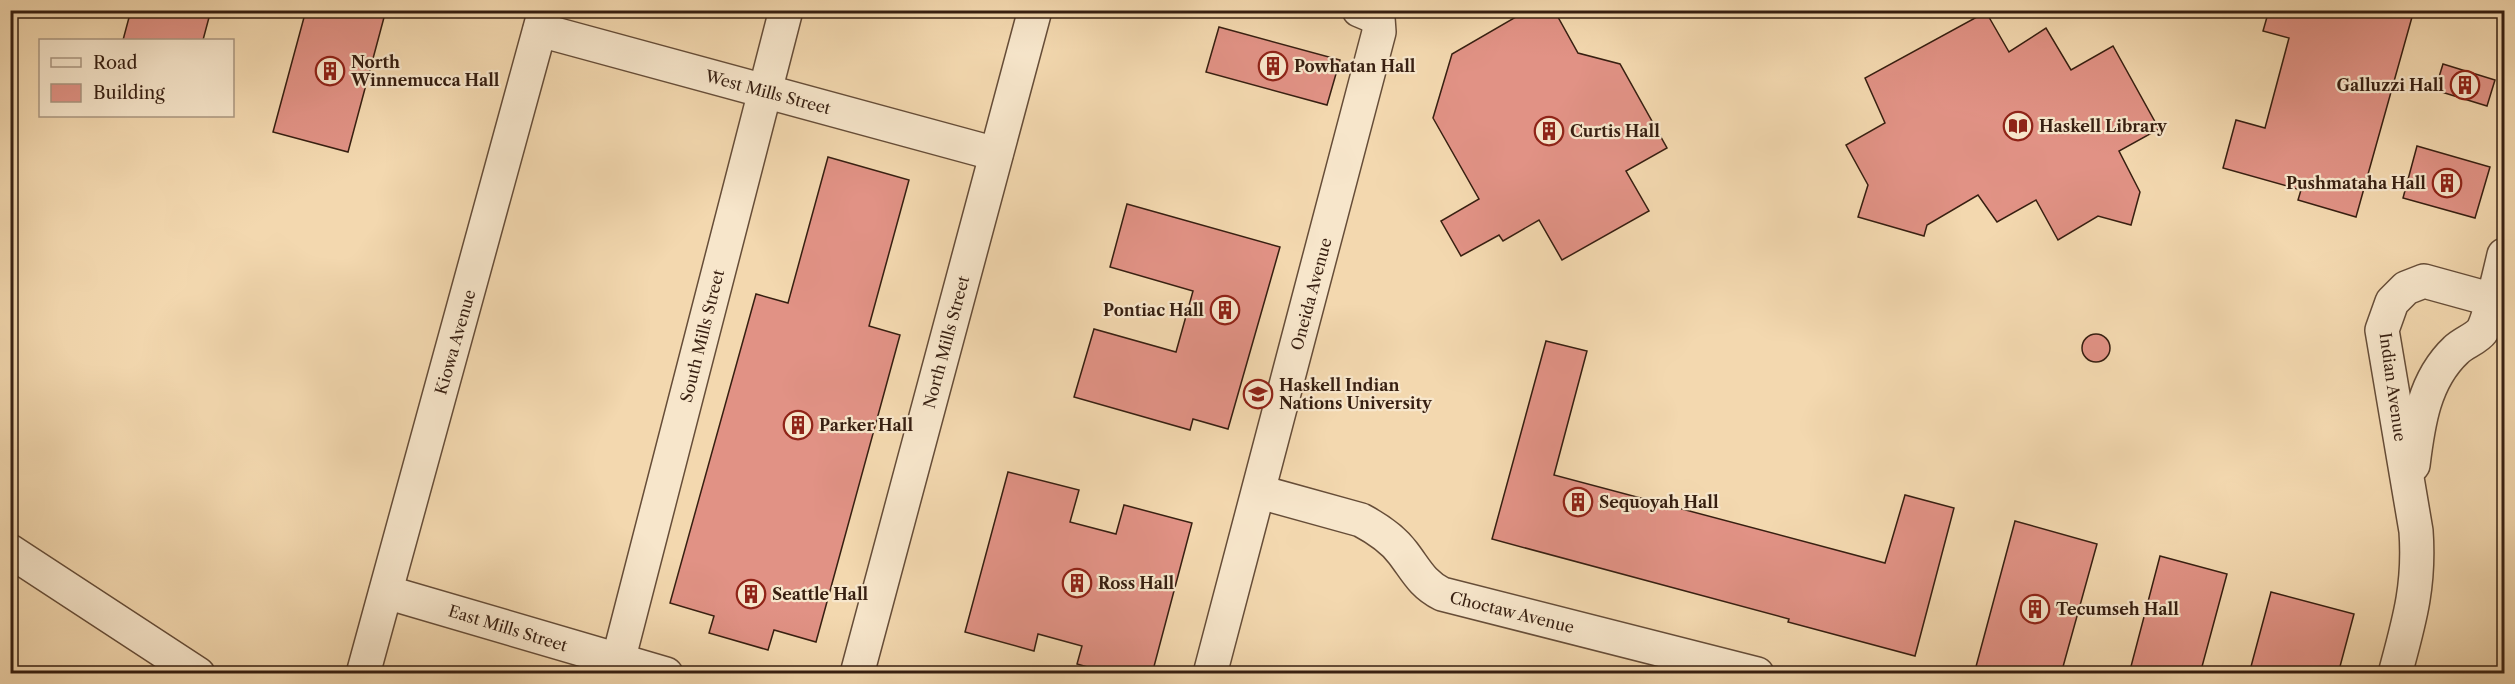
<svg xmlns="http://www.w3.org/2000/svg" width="2515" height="684" font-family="'Libre Caslon Text',serif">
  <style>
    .building { fill: #e19285; stroke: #371f11; stroke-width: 1.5 }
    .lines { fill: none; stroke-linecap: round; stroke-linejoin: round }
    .minor-casing { stroke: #664d38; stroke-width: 36 }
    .minor { stroke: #f7e6cb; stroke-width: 33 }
    .labels { text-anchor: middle; stroke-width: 4.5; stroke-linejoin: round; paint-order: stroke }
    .poi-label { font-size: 16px; font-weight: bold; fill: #371f11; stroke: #f7e6cb; text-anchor: start }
    .street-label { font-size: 16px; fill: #371f11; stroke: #f7e6cb }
  </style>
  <rect width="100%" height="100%" fill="#f3d8af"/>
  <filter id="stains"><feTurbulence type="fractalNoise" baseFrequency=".00333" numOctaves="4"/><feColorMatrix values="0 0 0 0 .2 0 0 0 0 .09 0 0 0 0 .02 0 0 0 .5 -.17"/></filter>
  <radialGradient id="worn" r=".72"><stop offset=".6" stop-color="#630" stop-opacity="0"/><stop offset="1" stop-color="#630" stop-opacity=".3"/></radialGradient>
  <!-- building -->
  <g class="building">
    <polygon points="131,10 211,10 203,40 123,40"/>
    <polygon points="306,10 386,10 348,152 273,132"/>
    <polygon points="1528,10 1554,10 1578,53 1620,64 1667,148 1626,171 1649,211 1562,260 1539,220 1503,241 1499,235 1461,256 1441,221 1479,199 1433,118 1452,54"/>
    <polygon points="2269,10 2414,10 2356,217 2298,200 2301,190 2223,168 2236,120 2265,128 2289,38 2263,31"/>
    <polygon points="1986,12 2009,52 2046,28 2071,70 2113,46 2159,129 2119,151 2140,192 2131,225 2098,216 2058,240 2036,200 1997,222 1978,195 1927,225 1924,236 1858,217 1868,185 1846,145 1885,123 1865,78"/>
    <polygon points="1219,27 1340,60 1327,105 1206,72"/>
    <polygon points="2443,64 2495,80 2487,106 2435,90"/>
    <polygon points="2417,146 2490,167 2475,218 2403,198"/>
    <polygon points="828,157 909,180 869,326 900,335 816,642 774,630 768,650 709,633 714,616 670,603 756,294 788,303"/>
    <polygon points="1127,204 1280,247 1228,429 1193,419 1190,430 1074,397 1094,329 1176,352 1193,291 1110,267"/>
    <circle cx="2096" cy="348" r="14"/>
    <polygon points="1546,341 1587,351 1554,475 1885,563 1905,495 1954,508 1915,656 1788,622 1789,619 1492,539"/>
    <polygon points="1008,472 1079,490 1070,522 1116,534 1124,505 1192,523 1152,674 1112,674 1077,664 1082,646 1038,634 1034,651 965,632"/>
    <polygon points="2015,521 2097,544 2061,674 1974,674"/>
    <polygon points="2160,556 2227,574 2200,674 2129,674"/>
    <polygon points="2271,592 2354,614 2338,674 2249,674"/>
  </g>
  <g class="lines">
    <!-- minor casing -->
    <g class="minor-casing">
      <g id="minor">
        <polyline points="540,30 996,154"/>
        <path d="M 2413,465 C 2418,424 2424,380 2456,350 C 2463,343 2476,339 2482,331 C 2488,324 2501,268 2504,255"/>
        <path d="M 1260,492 L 1361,520 C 1376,528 1392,538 1403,553 C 1416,570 1422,584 1442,594 L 1757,674"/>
        <polyline points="10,551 198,674"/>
        <polyline points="386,592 666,674"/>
        <polyline points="618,661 786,10"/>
        <polyline points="363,674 545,10"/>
        <polyline points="857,674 1035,10"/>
        <polyline points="1210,674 1379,32 1378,18 1359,10"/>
        <path d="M 2395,674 C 2409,622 2420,586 2416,531 L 2382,330 L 2392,302 L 2406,288 L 2424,281 L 2504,303"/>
      </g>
    </g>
    <!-- minor -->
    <use href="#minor" class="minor"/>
  </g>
  <!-- icons -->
  <defs>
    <g id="building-ring" transform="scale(1.5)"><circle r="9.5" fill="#f7e6cb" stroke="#8f2418" stroke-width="1.5"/><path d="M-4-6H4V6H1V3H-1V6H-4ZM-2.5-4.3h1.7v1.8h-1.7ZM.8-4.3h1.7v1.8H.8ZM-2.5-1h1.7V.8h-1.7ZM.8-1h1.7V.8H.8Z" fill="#8f2418"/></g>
    <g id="library-ring" transform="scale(1.5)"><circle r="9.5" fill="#f7e6cb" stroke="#8f2418" stroke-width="1.5"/><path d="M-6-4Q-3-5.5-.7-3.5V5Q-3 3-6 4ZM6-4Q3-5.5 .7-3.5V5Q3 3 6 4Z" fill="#8f2418"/></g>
    <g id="university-ring" transform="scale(1.5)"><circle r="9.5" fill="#f7e6cb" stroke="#8f2418" stroke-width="1.5"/><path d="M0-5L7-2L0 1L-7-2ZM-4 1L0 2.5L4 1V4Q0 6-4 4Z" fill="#8f2418"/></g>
  </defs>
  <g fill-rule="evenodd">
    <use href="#building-ring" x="1273" y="66"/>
    <use href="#building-ring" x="330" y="71"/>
    <use href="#building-ring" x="2465" y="85"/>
    <use href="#library-ring" x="2018" y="126"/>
    <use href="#building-ring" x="1549" y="131"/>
    <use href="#building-ring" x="2447" y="183"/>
    <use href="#building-ring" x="1225" y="310"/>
    <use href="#university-ring" x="1258" y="394"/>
    <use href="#building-ring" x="798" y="425"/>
    <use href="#building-ring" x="1578" y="502"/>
    <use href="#building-ring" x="1077" y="583"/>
    <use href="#building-ring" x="751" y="594"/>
    <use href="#building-ring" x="2035" y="609"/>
  </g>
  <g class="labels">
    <!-- poi labels -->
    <g class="poi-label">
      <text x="351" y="68">North<tspan x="351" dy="18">Winnemucca Hall</tspan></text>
      <text x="1294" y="72">Powhatan Hall</text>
      <text x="2444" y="91" text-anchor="end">Galluzzi Hall</text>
      <text x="2039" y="132">Haskell Library</text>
      <text x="1570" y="137">Curtis Hall</text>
      <text x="2426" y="189" text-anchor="end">Pushmataha Hall</text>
      <text x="1204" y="316" text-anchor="end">Pontiac Hall</text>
      <text x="1279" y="391">Haskell Indian<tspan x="1279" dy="18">Nations University</tspan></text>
      <text x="819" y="431">Parker Hall</text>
      <text x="1599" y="508">Sequoyah Hall</text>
      <text x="1098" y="589">Ross Hall</text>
      <text x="772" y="600">Seattle Hall</text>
      <text x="2056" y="615">Tecumseh Hall</text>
    </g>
    <!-- street labels -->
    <g class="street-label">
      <text transform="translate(768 92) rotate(15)" y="6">West Mills Street</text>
      <text transform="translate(1311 294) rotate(-75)" y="6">Oneida Avenue</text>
      <text transform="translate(702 336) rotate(-76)" y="6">South Mills Street</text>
      <text transform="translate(455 342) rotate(-74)" y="6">Kiowa Avenue</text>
      <text transform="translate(946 342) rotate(-75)" y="6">North Mills Street</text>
      <text transform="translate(2393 387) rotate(82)" y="6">Indian Avenue</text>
      <text transform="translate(1512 612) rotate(14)" y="6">Choctaw Avenue</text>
      <text transform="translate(508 628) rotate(17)" y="6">East Mills Street</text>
    </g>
  </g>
  <!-- margin -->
  <rect width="2515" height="684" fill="none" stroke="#f3d8af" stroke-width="36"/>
  <rect x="12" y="12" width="2491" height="660" fill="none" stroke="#371f11" stroke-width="3"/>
  <rect x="18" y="18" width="2479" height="648" fill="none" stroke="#371f11" stroke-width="1.5"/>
  <!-- legend -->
  <rect x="39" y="39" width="195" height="78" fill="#f7e6cb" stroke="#aa9681" stroke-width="1.5"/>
  <rect x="51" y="58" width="30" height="9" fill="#f7e6cb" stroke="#aa9681" stroke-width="1.5"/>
  <text x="93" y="69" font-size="18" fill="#371f11">Road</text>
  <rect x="51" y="84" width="30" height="18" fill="#e19285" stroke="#aa9681" stroke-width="1.5"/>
  <text x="93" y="99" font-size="18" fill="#371f11">Building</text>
  <rect width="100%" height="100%" filter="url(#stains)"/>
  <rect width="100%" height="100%" fill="url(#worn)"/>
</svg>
